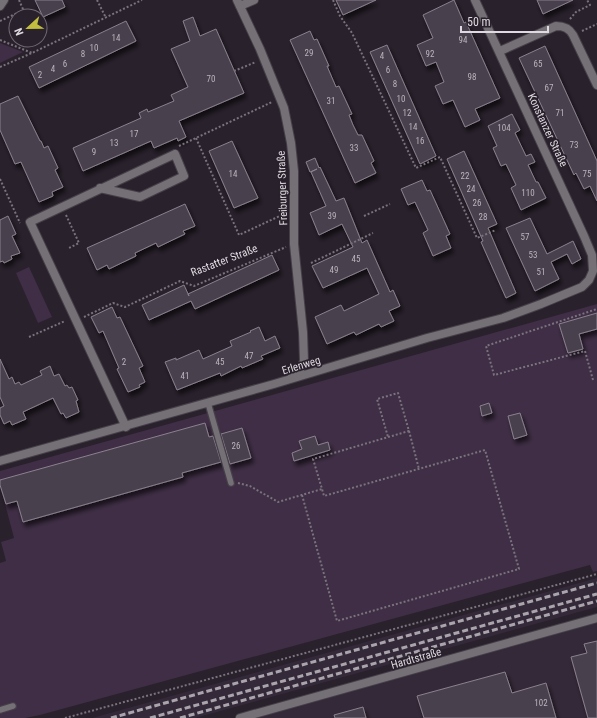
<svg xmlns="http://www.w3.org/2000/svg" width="597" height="718" font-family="'Roboto Condensed',sans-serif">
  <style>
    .built { fill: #342938 }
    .green { fill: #3f2e45 }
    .building { fill: #4a414d; stroke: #8a818e; filter: url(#shadow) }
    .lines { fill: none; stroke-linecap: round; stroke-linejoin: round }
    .service-casing { stroke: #463f49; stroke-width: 8 }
    .minor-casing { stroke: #463f49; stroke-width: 10 }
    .path { stroke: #7a737d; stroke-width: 2; stroke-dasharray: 2 2; stroke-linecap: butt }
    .service { stroke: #747076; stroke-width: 5.5 }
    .minor { stroke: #747076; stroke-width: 8 }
    .rail { stroke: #aaa5ad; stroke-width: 3; stroke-dasharray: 6 3; stroke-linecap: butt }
    .labels { text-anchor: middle; stroke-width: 3.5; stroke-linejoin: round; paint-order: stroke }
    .number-label { font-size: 9px; fill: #bab4bc }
    .street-label { font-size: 11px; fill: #dfdae1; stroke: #29212c }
  </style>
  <defs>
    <filter id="shadow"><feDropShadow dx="2.5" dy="4.5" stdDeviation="2" flood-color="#0009"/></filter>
  </defs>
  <rect width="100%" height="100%" fill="#29212c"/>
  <!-- built -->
  <g class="built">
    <polygon points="597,578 597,607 195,718 92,718"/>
    <polygon points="597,623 597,718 258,718 440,667"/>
  </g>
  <!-- green -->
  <g class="green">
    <polygon points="0,43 23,52 0,63"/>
    <polygon points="29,267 52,317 38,323 16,273"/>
    <polygon points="597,304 597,571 593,572 590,565 40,715 25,718 0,718 0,563 6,561 1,542 14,538 0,485 0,471"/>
  </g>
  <!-- building -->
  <g class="building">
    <polygon points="35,0 62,0 65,7 43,17"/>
    <polygon points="336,0 376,0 343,15"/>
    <polygon points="454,0 464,23 466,22 500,98 475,109 480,120 465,127 453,100 443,104 435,86 444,82 436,62 426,66 417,45 433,38 423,15"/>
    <polygon points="537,0 573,0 543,14"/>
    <polygon points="193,17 200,36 216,29 244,93 179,121 186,137 178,141 177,138 154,148 151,141 83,171 73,148 141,118 139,113 147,109 148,112 174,101 171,95 188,87 171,49 190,41 183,21"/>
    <polygon points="126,21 136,41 39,88 29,67"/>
    <polygon points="310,31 314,40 317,39 329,66 327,66 336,87 339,86 352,114 349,115 353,125 358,135 362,135 374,161 371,163 376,173 355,183 290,40"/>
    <polygon points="387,45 436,156 420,164 370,52"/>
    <polygon points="545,46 597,161 597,201 590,186 584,189 576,173 574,175 519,58"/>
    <polygon points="18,96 40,141 41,141 44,148 48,146 58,168 55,170 63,187 52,192 53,196 39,202 21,162 15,164 0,130 0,104"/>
    <polygon points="512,114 520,130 515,133 526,156 531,154 535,162 528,165 536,182 538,182 546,198 521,210 511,188 516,185 506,164 501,166 493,148 497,146 488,126"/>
    <polygon points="232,141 258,198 234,208 209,151"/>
    <polygon points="464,151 497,224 488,228 516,293 506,298 481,242 483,241 447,159"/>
    <polygon points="315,158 319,168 320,167 336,201 344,198 362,243 367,240 390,292 393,290 400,306 389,311 394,321 381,327 379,324 356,335 354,332 327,344 315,317 341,305 344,311 379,294 367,268 323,288 312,266 353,247 342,224 319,235 310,213 326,206 311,172 317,169 310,172 306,162"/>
    <polygon points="422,180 427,191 430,190 450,234 446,236 451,248 433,256 423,233 428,230 415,202 408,205 401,189"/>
    <polygon points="185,204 195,226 183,231 185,234 158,247 156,243 135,253 136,256 109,269 107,265 97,270 87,248"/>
    <polygon points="8,216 16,234 12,236 20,253 11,256 12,259 4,263 3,261 0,262 0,220"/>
    <polygon points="530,218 547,254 573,241 581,259 572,264 567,254 551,262 559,279 535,291 506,228"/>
    <polygon points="272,255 279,270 195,309 191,301 149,320 142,305 184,285 189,296 188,294"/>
    <polygon points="112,307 117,318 120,317 143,366 139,368 145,382 139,385 140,387 128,392 117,369 119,368 103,331 99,333 91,317"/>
    <polygon points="597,313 597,329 579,334 583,349 568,353 559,324"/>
    <polygon points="259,327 265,341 275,336 280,348 261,356 263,359 242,368 241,366 221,376 220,373 177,390 165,362 176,358 176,360 199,350 203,359 232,346 230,341 251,332 250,331"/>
    <polygon points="0,359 9,379 12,377 15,384 19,382 21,385 42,375 40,371 50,366 54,376 59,374 65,386 67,385 69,388 72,387 78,400 76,401 79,412 66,418 63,413 61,414 53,398 23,412 26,419 12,425 10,421 4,424 0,415 0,408 4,406 0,397"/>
    <polygon points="489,403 492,413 482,416 480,406"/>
    <polygon points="520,413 527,435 514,439 508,416"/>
    <polygon points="205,423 209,437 213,436 221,462 182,473 183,477 23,522 17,501 6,504 0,485 0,480"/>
    <polygon points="242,428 251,458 230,464 221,434"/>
    <polygon points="315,436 318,445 328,442 330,450 294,461 292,453 302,449 299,441"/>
    <polygon points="597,641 597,718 588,718 571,657 587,653 584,644"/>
    <polygon points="505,672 512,693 546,683 556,718 424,718 417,696"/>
    <polygon points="363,707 366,718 335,718 334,715"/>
  </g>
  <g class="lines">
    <!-- service casing -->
    <g class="service-casing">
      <g id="service">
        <polyline points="208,403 231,483"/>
        <polyline points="0,710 13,706"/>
      </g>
    </g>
    <!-- minor casing -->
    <g class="minor-casing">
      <g id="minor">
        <polyline points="237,0 260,49 284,108 291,143 294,171 294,244 303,332 304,361 299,372 292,377"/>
        <polyline points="0,6 4,0"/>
        <polyline points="240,6 254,0"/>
        <path d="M 500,51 L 556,26 C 564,26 569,28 573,35 L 597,85"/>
        <polyline points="100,188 140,197 184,176 175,154 30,222 126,427"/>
        <polyline points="0,461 274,384 427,338 503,318 541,304 582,287 589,280 593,271 592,255 584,236 475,0"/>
        <polyline points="240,718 597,618"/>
      </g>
    </g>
    <!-- path -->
    <g class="path">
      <polyline points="19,0 26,16"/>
      <polyline points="97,0 106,18"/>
      <polyline points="333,0 340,16 352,33 416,168 440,157 477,238 496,230"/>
      <polyline points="570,19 576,12 590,5 587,0"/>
      <polyline points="40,20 44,18"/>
      <polyline points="0,21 24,10"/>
      <polyline points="582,31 597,24"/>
      <polyline points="0,40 32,53"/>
      <polyline points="0,67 32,53 142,0"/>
      <polyline points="234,71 256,62"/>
      <polyline points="196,138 239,235 284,214"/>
      <polyline points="179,146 272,102"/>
      <polyline points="0,179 20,223"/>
      <polyline points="66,215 79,243 69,248"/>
      <polyline points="364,216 390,204"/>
      <polyline points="311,263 373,233"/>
      <polyline points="84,317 113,303 125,307 180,281 194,286 286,247"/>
      <polyline points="29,337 65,321"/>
      <polyline points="593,380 585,351 494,375 486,346 597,309"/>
      <polyline points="409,431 419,469"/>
      <polyline points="238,483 250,486 278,502 322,489 313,459 409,431 398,393 377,399 388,437"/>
      <polyline points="302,495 337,621 519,569 485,450 324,496 322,489"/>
      <polyline points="65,718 597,574"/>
    </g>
    <!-- service -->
    <use href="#service" class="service"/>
    <!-- minor -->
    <use href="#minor" class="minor"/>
    <!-- rail -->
    <g class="rail">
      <polyline points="111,718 597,583"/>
      <polyline points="150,718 597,594"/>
      <polyline points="180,718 597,601"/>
    </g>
  </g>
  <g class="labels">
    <!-- number labels -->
    <g class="number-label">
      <text x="116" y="41">14</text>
      <text x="463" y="43">94</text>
      <text x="94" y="51">10</text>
      <text x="309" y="56">29</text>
      <text x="83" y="57">8</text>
      <text x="430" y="57">92</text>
      <text x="382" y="59">4</text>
      <text x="65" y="67">6</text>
      <text x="538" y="67">65</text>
      <text x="53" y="72">4</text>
      <text x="388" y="73">6</text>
      <text x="40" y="78">2</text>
      <text x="472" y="80">98</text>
      <text x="211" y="82">70</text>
      <text x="395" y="87">8</text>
      <text x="549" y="91">67</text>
      <text x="401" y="102">10</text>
      <text x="331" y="104">31</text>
      <text x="407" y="116">12</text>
      <text x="560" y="116">71</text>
      <text x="413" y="130">14</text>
      <text x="504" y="131">104</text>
      <text x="134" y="137">17</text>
      <text x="420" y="144">16</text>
      <text x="114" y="146">13</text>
      <text x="574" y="148">73</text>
      <text x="354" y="151">33</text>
      <text x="94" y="155">9</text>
      <text x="233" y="177">14</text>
      <text x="587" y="177">75</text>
      <text x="465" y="179">22</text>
      <text x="471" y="192">24</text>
      <text x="528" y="196">110</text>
      <text x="477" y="206">26</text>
      <text x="332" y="219">39</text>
      <text x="483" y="220">28</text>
      <text x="525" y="240">57</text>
      <text x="533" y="258">53</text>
      <text x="356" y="262">45</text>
      <text x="334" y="273">49</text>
      <text x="541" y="275">51</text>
      <text x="249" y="359">47</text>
      <text x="124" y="365">2</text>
      <text x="220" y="365">45</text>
      <text x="185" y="379">41</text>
      <text x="236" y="449">26</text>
      <text x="541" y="706">102</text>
    </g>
    <!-- street labels -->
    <g class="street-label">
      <text transform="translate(548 130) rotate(65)" y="4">Konstanzer Straße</text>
      <text transform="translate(282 188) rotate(-92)" y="4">Freiburger Straße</text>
      <text transform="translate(224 260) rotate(-21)" y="4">Rastatter Straße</text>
      <text transform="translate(301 365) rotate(-17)" y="4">Erlenweg</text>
      <text transform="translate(416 658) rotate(-16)" y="4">Hardtstraße</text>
    </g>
  </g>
  <!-- north arrow -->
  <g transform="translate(28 28) rotate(248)"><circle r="19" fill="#29212c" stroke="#726b74"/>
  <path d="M0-3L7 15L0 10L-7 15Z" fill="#c2bd3f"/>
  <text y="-6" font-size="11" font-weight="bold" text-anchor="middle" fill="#dfdae1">N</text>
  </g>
  <!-- scale -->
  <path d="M461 26v6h87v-6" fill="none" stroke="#dfdae1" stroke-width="2"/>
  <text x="467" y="26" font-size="12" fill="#dfdae1" stroke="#29212c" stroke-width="3" paint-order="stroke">50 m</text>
</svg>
